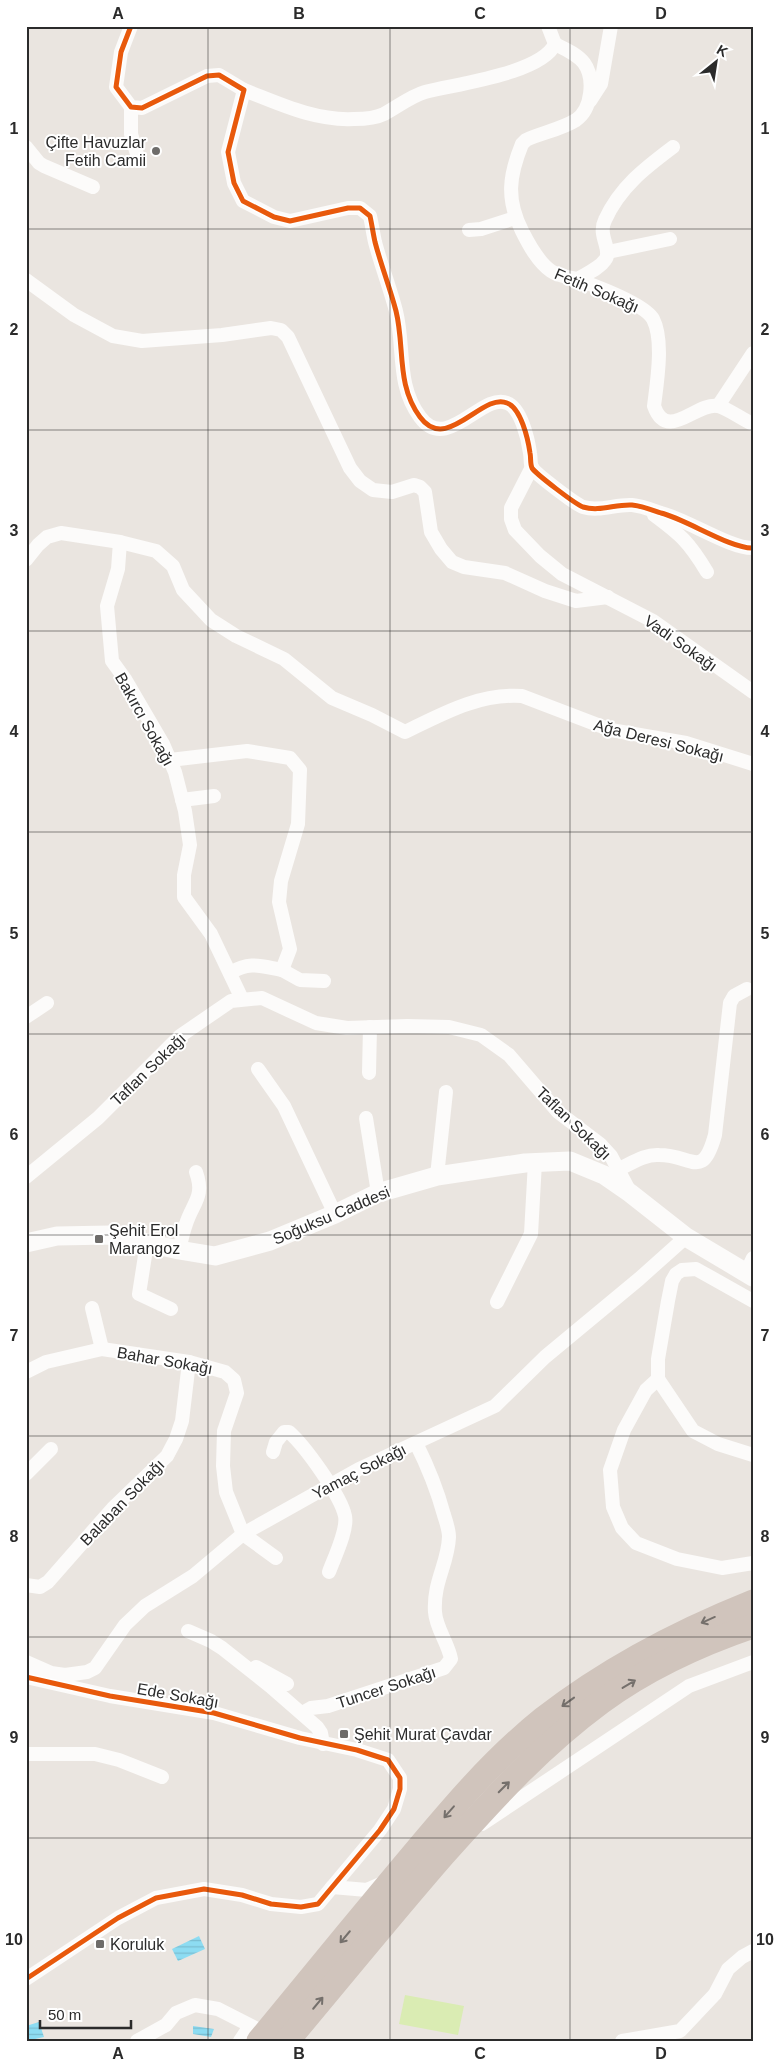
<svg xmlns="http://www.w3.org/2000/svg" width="779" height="2067" font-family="Helvetica,sans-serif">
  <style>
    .pitch { fill: #daecb3 }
    .water { fill: url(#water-rules) }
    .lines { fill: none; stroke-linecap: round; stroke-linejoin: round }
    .street { stroke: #fcfbfa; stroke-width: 14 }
    .secondary { stroke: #fcfbfa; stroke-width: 19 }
    .highway { stroke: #d0c4bc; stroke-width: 25 }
    .cycleway-casing { stroke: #fff; stroke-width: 8 }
    .cycleway { stroke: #e8590c; stroke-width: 5 }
    .oneway { stroke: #75706c }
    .grid { fill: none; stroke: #2b2b2b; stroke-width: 1; stroke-opacity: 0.55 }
    .poi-dot { fill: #6e6c6a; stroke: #fff; stroke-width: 2 }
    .labels { text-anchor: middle; stroke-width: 4; stroke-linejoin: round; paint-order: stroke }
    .poi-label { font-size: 16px; fill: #2b2b2b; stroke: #fff; text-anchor: start }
    .street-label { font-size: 16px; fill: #2b2b2b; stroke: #fff }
    .neatline { fill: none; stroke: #2b2b2b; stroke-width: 2 }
    .grid-label { font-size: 16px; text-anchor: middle; font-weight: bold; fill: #2b2b2b }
  </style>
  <defs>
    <pattern id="water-rules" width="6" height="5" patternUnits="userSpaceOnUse" patternTransform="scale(1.25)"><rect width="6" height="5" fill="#8ddcf2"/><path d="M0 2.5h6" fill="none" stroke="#7abdd0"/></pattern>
  </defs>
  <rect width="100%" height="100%" fill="#eae5e0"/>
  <!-- pitch -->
  <polygon class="pitch" points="405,1995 464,2006 458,2035 399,2024"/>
  <!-- water -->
  <g class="water">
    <polygon points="199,1936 205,1949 178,1961 172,1949"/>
    <polygon points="39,2022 44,2037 26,2041 26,2026"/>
    <polygon points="193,2026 214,2029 211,2037 193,2034"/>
  </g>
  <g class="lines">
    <!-- street -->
    <g class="street">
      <path d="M 131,26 L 121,52 L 116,87 L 131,107 L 142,108 L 207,76 L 219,75 L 244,90 L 228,152 L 234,183 L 243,201 L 274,217 L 290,221 L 348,208 L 360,208 L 370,216 C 372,225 373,233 375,242 C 381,265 390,288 396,311 C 405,347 396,385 420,417 C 447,454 482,392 507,403 C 521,408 528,439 530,453 C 531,457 530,464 532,468 C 536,474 575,504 583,507 C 600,512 615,504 632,505 C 642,506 652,510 661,513 C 686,519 731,549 753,548"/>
      <polyline points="548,26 555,44"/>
      <path d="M 555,44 C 565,49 577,54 584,63 C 595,78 592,109 576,120 C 562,129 541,133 526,140 L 522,144 C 509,176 506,199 522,231 C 529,245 538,262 551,271 C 558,276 567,277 576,279 C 593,285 645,304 653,319 C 664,340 657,382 654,406 C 667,443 696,402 718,406 C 727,408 743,420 753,424"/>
      <path d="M 244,90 C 280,104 315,121 354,119 C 363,119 376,118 384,114 C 397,107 411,96 425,92 C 454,84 541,74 555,44"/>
      <polyline points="590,101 601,84 611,26"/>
      <polyline points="131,107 131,134 139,161"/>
      <polyline points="26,147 39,163 44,166 93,187"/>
      <polyline points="469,230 481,229 515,218"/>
      <polyline points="608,252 670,239"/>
      <polyline points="26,280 74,315 113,336 142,341 222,335 271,328 281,330 288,337 350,468 360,481 373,490 392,492 414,485 420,487 425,492 431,532 441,549 452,562 464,567 505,573 545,591 576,601 608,597"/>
      <path d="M 576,280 C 585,274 599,269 605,260 C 613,250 597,236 605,220 C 620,187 645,168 673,147"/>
      <polyline points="718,406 753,353"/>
      <polyline points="532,467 511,508 511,519 515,530 540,556 562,574 653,621 753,692"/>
      <path d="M 654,515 C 681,535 689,542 707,572"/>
      <polyline points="120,542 118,569 107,606 112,661 125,679 163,744 175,772 185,811 190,845 184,875 184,897 211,934 242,999"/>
      <path d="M 26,560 L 38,545 L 47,537 L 61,533 L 120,542 L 156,551 L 173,566 L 183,590 L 211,620 L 236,636 L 284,659 L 332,698 L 372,715 L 405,732 C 442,714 479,693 522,696 L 611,730 L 686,743 L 753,764"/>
      <path d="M 170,760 L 247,751 L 290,758 L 300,770 L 298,824 L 281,881 L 279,902 L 290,949 L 282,970 C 260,966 250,961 230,973"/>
      <polyline points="182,800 214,796"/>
      <polyline points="282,970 300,980 324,981"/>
      <polyline points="26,1017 47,1003"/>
      <polyline points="258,1069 284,1106 335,1214"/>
      <polyline points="369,1073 370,1027"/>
      <polyline points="366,1118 378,1193"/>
      <path d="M 619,1169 C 632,1163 645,1154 659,1155 C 693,1155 702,1181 715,1135 L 730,1003 L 734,996 L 747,989"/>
      <polyline points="437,1176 446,1092"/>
      <polyline points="26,1177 98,1118 180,1036 231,1001 262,998 316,1023 347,1028 407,1026 449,1027 481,1035 509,1055 558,1112 600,1144 611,1156 630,1192"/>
      <polyline points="147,1243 139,1294 171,1309"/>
      <path d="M 179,1250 C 181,1242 183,1232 186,1224 C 193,1202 205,1197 196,1172"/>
      <polyline points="746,1273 753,1258"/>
      <polyline points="753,1301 696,1269 682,1270 676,1274 672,1281 668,1301 658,1359 658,1379 693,1431 718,1444 753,1455"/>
      <polyline points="497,1302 531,1234 535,1162"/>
      <polyline points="92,1308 102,1349"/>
      <polyline points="26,1372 46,1362 102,1349 189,1362 225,1372 234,1380 237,1393 224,1431 223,1466 226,1492 243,1534 276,1558"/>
      <polyline points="658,1379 646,1390 624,1430 610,1470 613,1507 622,1528 636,1543 677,1559 722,1568 753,1563"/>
      <path d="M 273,1452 L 276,1442 L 284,1432 L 289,1432 C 305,1446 341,1496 345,1516 C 348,1530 334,1558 329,1572"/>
      <polyline points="26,1474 51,1449"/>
      <polyline points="26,1585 40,1587 48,1582 113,1508 167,1456 176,1439 182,1421 189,1362"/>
      <polyline points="188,1631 211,1641 222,1648 270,1686 317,1727 321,1733 323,1744"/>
      <polyline points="26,1662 51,1673 65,1675 87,1672 95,1668 125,1625 145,1606 193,1576 243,1534 359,1469 495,1406 545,1357 639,1279 686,1237"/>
      <polyline points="256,1667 287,1684"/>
      <polyline points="26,1677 110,1696 214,1713 300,1738 357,1750 388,1760 400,1778 400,1789 394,1809 380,1830 318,1904 301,1907 271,1904 242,1895 204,1889 156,1898 118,1918 26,1979"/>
      <path d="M 302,1713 L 311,1708 L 328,1706 L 444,1668 L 451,1659 C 448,1643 436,1628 435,1612 C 433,1582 448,1564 449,1537 C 449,1530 446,1521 444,1515 C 437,1489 428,1467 416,1443"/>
      <polyline points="26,1754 95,1754 119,1760 162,1777"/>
      <polyline points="482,1824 689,1686 753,1662"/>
      <polyline points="332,1887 367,1890 385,1882"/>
      <polyline points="137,2041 166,2025 176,2013 195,2005 218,2009 271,2036"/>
      <polyline points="240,2041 250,2026"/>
      <polyline points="622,2041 680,2031 715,1994 728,1969 742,1957 753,1951"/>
    </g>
    <!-- secondary -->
    <polyline class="secondary" points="26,1243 57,1236 110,1235 179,1250 215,1256 270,1241 335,1214 378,1193 437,1176 525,1163 570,1161 604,1175 630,1193 686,1237 753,1277"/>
    <!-- highway -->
    <g class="highway">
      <path d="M 259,2041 C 304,1986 350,1930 396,1875 C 442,1820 487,1764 543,1719 C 607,1669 678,1632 753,1602"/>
      <path d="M 287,2041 C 339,1979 390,1916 443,1855 C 493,1799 540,1747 601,1702 C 646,1669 700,1644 753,1626"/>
    </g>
    <!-- cycleway casing -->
    <g class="cycleway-casing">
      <g id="cycleway">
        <path d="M 131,26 L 121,52 L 116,87 L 131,107 L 142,108 L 207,76 L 219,75 L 244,90 L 228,152 L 234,183 L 243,201 L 274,217 L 290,221 L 348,208 L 360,208 L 370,216 C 372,225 373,233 375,242 C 381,265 390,288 396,311 C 405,347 396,385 420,417 C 447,454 482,392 507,403 C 521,408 528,439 530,453 C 531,457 530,464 532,468 C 536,474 575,504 583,507 C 600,512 615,504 632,505 C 642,506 652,510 661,513 C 686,519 731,549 753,548"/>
        <polyline points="26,1677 110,1696 214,1713 300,1738 357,1750 388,1760 400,1778 400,1789 394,1809 380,1830 318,1904 301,1907 271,1904 242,1895 204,1889 156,1898 118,1918 26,1979"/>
      </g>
    </g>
    <!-- cycleway -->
    <use href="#cycleway" class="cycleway"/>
  </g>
  <!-- one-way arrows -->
  <defs><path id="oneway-shaft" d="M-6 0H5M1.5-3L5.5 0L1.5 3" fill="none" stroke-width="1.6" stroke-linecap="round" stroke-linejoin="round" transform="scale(1.25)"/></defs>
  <g class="oneway">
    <use href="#oneway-shaft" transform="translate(708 1620) rotate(156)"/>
    <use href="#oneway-shaft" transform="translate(629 1684) rotate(-31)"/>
    <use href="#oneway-shaft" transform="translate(568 1702) rotate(144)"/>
    <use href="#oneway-shaft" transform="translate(504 1787) rotate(-45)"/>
    <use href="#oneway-shaft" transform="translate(449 1812) rotate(131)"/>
    <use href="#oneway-shaft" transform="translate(345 1937) rotate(130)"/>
    <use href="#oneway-shaft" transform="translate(318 2003) rotate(-50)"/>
  </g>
  <!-- grid -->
  <path class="grid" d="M 208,26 L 208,2041M 390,26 L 390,2041M 570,26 L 570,2041M 26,229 L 753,229M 26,430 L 753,430M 26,631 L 753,631M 26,832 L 753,832M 26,1034 L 753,1034M 26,1235 L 753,1235M 26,1436 L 753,1436M 26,1637 L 753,1637M 26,1838 L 753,1838"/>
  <!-- markers -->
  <g class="poi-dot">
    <circle cx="156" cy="151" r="5"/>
    <rect x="94" y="1234" width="10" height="10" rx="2.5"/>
    <rect x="339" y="1729" width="10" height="10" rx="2.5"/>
    <rect x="95" y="1939" width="10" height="10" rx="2.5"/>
  </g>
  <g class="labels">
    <!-- poi labels -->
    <g class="poi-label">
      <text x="146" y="148" text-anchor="end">Çifte Havuzlar<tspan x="146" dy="18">Fetih Camii</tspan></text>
      <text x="109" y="1236">Şehit Erol<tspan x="109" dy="18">Marangoz</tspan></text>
      <text x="354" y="1740">Şehit Murat Çavdar</text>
      <text x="110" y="1950">Koruluk</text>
    </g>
    <!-- street labels -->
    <g class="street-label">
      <text transform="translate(597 290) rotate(23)" y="6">Fetih Sokağı</text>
      <text transform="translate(681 643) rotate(35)" y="6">Vadi Sokağı</text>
      <text transform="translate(145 719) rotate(61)" y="6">Bakırcı Sokağı</text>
      <text transform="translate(659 740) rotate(14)" y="6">Ağa Deresi Sokağı</text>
      <text transform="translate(148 1069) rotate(-44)" y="6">Taflan Sokağı</text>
      <text transform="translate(574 1123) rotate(44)" y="6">Taflan Sokağı</text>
      <text transform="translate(331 1215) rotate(-23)" y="6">Soğuksu Caddesi</text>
      <text transform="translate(165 1360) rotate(10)" y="6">Bahar Sokağı</text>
      <text transform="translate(359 1471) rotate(-27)" y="6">Yamaç Sokağı</text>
      <text transform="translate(122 1502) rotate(-46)" y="6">Balaban Sokağı</text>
      <text transform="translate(386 1687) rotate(-18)" y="6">Tuncer Sokağı</text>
      <text transform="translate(178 1695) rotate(10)" y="6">Ede Sokağı</text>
    </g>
  </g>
  <!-- border -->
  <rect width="779" height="2067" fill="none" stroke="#ffffff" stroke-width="55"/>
  <!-- north arrow -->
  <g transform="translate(716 62) rotate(30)" stroke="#ffffff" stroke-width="4" paint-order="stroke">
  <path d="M0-4L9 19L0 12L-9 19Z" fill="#2b2b2b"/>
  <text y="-8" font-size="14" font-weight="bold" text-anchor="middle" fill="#2b2b2b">K</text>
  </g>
  <!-- scale -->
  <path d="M40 2020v8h91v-8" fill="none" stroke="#2b2b2b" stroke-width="2.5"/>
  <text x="48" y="2020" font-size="15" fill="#2b2b2b" stroke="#ffffff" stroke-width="4" paint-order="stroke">50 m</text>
  <rect x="28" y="28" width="724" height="2012" class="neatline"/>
  <g class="grid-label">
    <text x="118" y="19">A</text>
    <text x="299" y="19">B</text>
    <text x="480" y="19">C</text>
    <text x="661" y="19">D</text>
    <text x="14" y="134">1</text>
    <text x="765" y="134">1</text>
    <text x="14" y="335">2</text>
    <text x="765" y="335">2</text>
    <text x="14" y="536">3</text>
    <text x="765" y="536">3</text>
    <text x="14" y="737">4</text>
    <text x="765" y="737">4</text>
    <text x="14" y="939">5</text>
    <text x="765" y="939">5</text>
    <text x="14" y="1140">6</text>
    <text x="765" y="1140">6</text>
    <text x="14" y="1341">7</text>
    <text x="765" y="1341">7</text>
    <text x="14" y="1542">8</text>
    <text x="765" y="1542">8</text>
    <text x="14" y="1743">9</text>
    <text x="765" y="1743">9</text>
    <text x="14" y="1945">10</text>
    <text x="765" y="1945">10</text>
    <text x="118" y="2059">A</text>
    <text x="299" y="2059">B</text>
    <text x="480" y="2059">C</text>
    <text x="661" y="2059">D</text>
  </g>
</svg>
